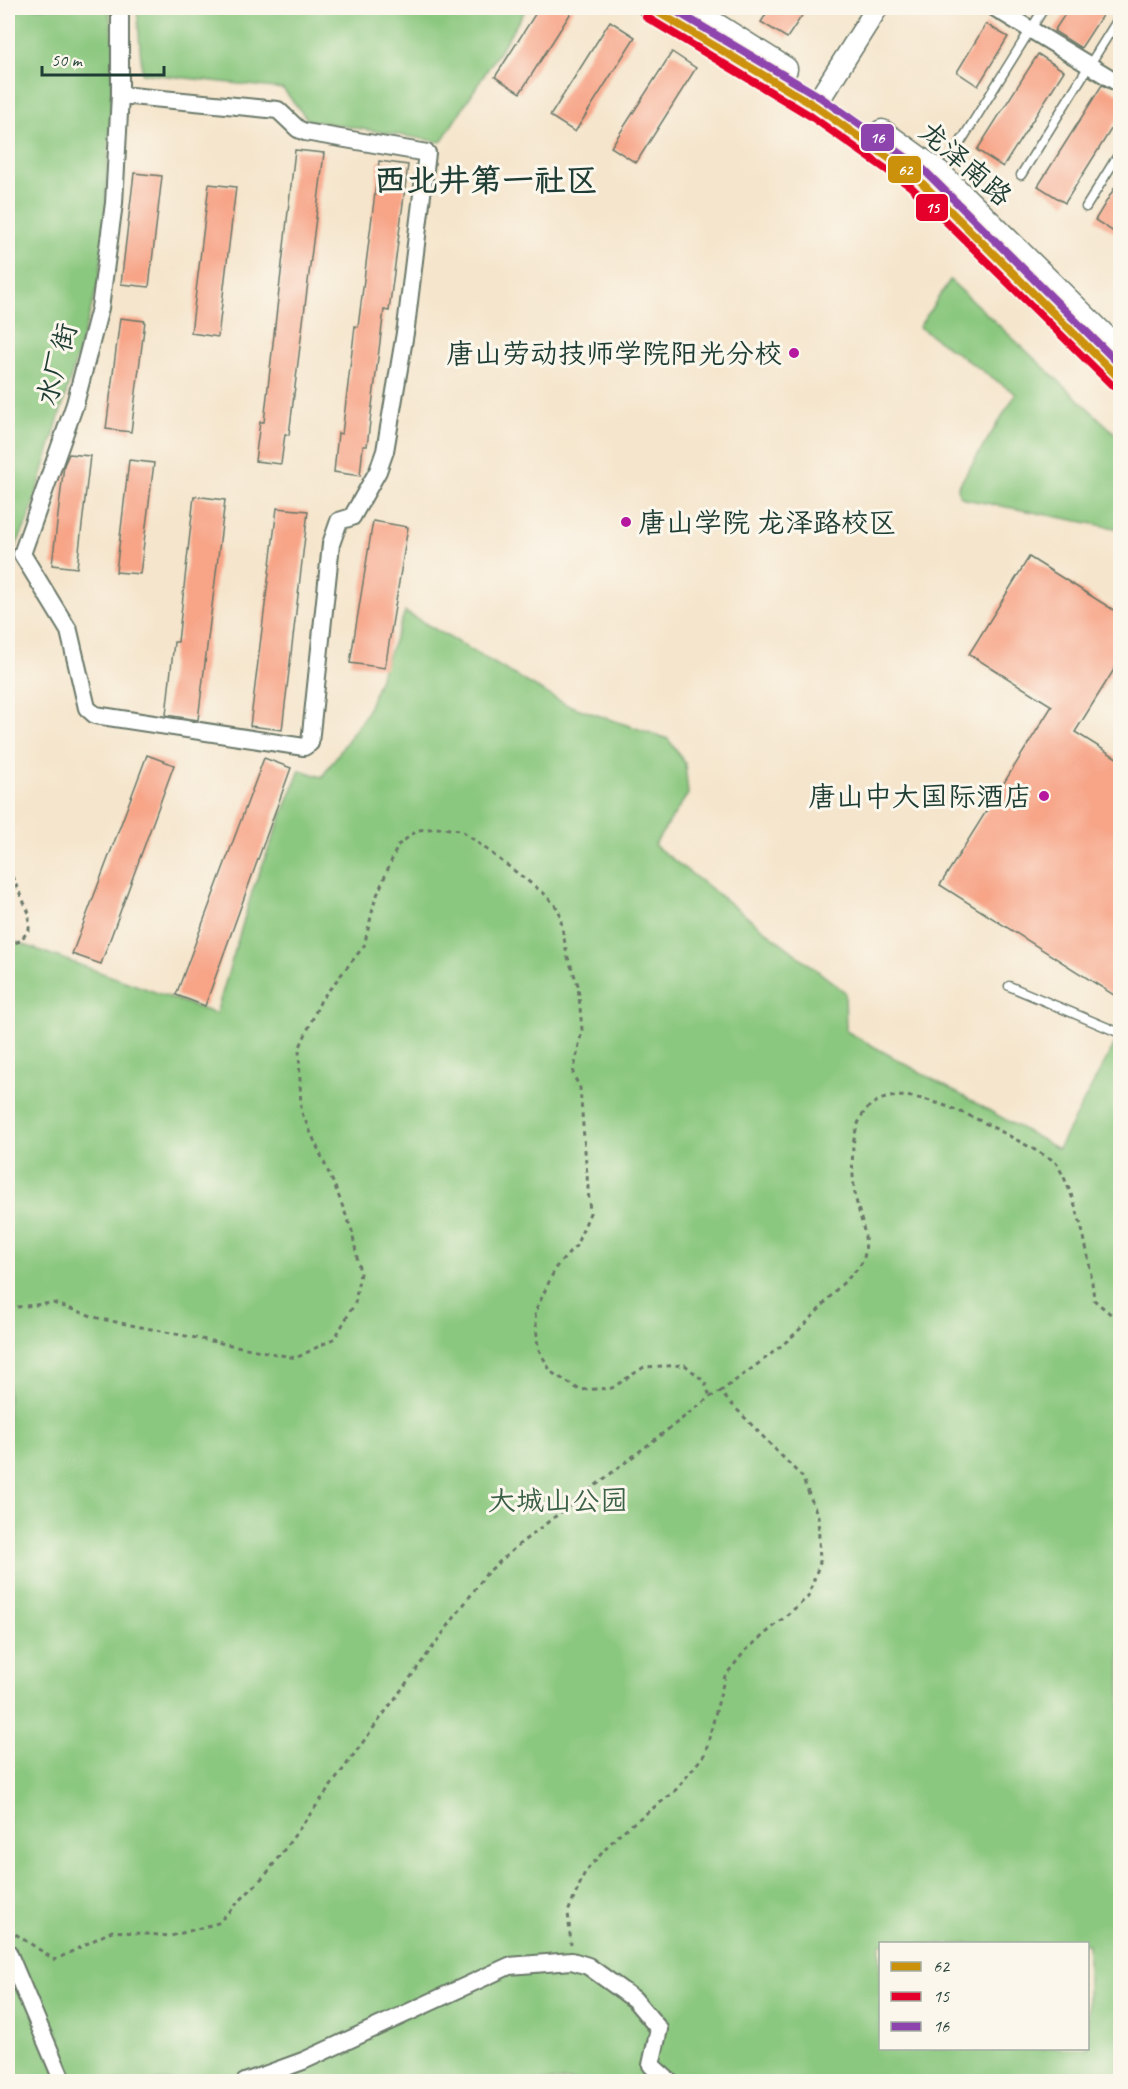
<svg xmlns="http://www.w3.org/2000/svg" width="1128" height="2089" font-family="Caveat,'LXGW WenKai TC',sans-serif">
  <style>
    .green { fill: #8bc87f; stroke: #55825a; stroke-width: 1.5; fill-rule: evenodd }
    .building { fill: #f7a487 }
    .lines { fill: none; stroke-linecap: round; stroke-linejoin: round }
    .service-casing { stroke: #6a7869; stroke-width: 11 }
    .minor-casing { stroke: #6a7869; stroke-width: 20 }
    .tertiary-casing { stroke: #6a7869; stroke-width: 24 }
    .secondary-casing { stroke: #6a7869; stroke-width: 27 }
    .path { stroke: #6a7869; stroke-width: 3; stroke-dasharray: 4.5 4.5; stroke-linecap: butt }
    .service { stroke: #fff; stroke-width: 8 }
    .minor { stroke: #fff; stroke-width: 16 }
    .tertiary { stroke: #fff; stroke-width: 21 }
    .secondary { stroke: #fff; stroke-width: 24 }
    .bus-1-casing { stroke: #fbf7ec; stroke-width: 12 }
    .bus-2-casing { stroke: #fbf7ec; stroke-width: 12 }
    .bus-3-casing { stroke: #fbf7ec; stroke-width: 12 }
    .bus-1 { stroke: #cc910a; stroke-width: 8 }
    .bus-2 { stroke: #e4002b; stroke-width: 8 }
    .bus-3 { stroke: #8e44ad; stroke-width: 8 }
    .poi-dot { fill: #b5179e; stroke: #fbf7ec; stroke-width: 2 }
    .labels { text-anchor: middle; stroke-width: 6; stroke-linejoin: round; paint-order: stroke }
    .street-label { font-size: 28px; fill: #1f3d34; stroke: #fbf7ec }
    .poi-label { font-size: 28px; fill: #1f3d34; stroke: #fbf7ec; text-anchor: end }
    .park-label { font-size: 28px; fill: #3a6047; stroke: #fbf7ec }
    .quarter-label { font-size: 32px; font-weight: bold; fill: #1f3d34; stroke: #fbf7ec }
    .line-badge { stroke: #fbf7ec; stroke-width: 2 }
    .badge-label { font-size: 16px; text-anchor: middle; font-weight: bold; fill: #fff }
  </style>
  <rect width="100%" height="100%" fill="#fbf7ec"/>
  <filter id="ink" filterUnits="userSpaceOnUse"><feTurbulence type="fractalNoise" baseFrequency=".0167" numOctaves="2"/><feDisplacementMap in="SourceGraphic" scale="12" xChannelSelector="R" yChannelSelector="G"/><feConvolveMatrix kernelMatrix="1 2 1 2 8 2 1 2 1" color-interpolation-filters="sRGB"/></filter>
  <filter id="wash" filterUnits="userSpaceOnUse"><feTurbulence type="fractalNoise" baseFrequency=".008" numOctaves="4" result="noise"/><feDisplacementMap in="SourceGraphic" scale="24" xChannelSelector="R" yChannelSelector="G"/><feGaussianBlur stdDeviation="1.35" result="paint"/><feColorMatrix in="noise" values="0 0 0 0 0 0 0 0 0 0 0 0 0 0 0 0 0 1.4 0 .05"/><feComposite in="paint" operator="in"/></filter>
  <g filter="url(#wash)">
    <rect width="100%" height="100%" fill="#f5e5cc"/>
    <!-- green -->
    <g class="green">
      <polygon points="8,8 109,8 114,46 104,235 99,282 29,518 16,546 8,557"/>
      <polygon points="137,8 527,8 441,142 308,120 283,89 142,73"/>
      <polygon points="950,280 1120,438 1120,529 965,499 959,495 958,487 1016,394 919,327"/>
      <path d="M 405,612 L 565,704 L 668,739 L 685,763 L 688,794 L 654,845 L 845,992 L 846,1031 L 1058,1149 L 1120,1034 L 1120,2081 L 8,2081 L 8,939 L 216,1014 L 253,889 L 300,770 L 322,777 L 366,714 ZM 880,1944 L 1088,1944 L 1088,2048 L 880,2048 Z"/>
    </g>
    <g id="blocks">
      <!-- building -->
      <g class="building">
        <polygon points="539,8 574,8 520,93 495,77"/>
        <polygon points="770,8 807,8 787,38 761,22"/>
        <polygon points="1069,8 1107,8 1081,48 1054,31"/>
        <polygon points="610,21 635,37 575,132 550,116"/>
        <polygon points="986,24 1008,37 978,86 957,72"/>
        <polygon points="672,52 696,68 636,163 611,147"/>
        <polygon points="1038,54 1064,71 1003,167 977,150"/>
        <polygon points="1102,85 1120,94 1120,115 1065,203 1038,186"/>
        <polygon points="295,150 324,153 289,435 285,434 281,464 255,461 260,422 264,422"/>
        <polygon points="379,161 408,165 389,311 384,310 367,446 363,446 360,476 334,472 338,433 342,434 355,326 358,327"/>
        <polygon points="134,173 162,176 149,287 121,284"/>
        <polygon points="1120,179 1120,236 1095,220"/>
        <polygon points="209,184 236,187 218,337 191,333"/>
        <polygon points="120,318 145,321 131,432 106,429"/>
        <polygon points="69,454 90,456 77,568 52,565 64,465"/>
        <polygon points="129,460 154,463 140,574 116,572"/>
        <polygon points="194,496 225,500 198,720 166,715 174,642 178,642"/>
        <polygon points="277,508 308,511 282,730 250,726"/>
        <polygon points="373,521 408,527 385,668 350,663"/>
        <polygon points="1029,557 1120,614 1120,660 1075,732 1120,760 1120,999 940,885 1052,706 969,654"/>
        <polygon points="147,755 174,765 101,964 72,954"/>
        <polygon points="264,758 291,768 205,1006 176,995"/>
      </g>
    </g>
  </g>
  <g filter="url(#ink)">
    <use href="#blocks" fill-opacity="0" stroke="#6a7869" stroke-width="1.5"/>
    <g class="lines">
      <!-- service casing -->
      <g class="service-casing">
        <g id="service">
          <polyline points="960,143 1044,8"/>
          <polyline points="1021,175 1120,16"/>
          <polyline points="1086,207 1120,152"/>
          <polyline points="1009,986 1120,1033"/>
        </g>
      </g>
      <!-- minor casing -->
      <g class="minor-casing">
        <g id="minor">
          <polyline points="995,8 1120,84"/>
          <polyline points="120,95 278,110 298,129 305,132 427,153 406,327 385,451 378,471 352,517 339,521 331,544 310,743 304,747 95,715 87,708 69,631 22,554 75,404 100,308 114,203 120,95 120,8"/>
          <polyline points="8,1952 63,2082"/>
          <polyline points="245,2082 303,2061 509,1966 572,1961 588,1966 634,1999 659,2029 651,2065 670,2082"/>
        </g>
      </g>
      <!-- tertiary casing -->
      <g class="tertiary-casing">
        <polyline id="tertiary" points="815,106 877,8"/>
      </g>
      <!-- secondary casing -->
      <g class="secondary-casing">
        <g id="secondary">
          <polyline points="651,8 815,106 917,178 1120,379"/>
          <polyline points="688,8 785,69"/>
          <polyline points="882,132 939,173 1120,352"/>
        </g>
      </g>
      <!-- path -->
      <g class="path">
        <polyline points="8,868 29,913 29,930 20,941 8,945"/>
        <polyline points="8,1308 53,1303 101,1319 296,1358 335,1338 355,1303 360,1273 352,1231 336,1189 301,1111 299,1049 321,1000 364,946 375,900 398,845 418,830 440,828 461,830 546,895 559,910 567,955 578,985 582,1030 573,1074 580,1088 590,1213 576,1246 556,1267 535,1312 538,1348 551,1372 580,1390 612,1388 644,1367 685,1365 705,1382 710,1397"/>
        <path d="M 720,1392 C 746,1372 775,1353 799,1330 C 812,1318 824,1304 836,1290 C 844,1282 855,1273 861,1264 C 873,1244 858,1215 855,1194 C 831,1022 980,1121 1055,1161 C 1078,1198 1090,1256 1094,1300 L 1113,1316 L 1120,1318"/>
        <polyline points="8,1929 55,1960 112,1931 171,1936 218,1923 267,1873 487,1573 517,1546 710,1397 720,1392 802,1477 818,1516 820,1562 808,1597 745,1651 725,1676 705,1754 674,1792 618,1835 585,1872 568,1912 571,1945"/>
      </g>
      <!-- service -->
      <use href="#service" class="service"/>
      <!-- minor -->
      <use href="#minor" class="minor"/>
      <!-- tertiary -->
      <use href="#tertiary" class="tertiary"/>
      <!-- secondary -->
      <use href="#secondary" class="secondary"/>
      <!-- bus-1 casing -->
      <g class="bus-1-casing">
        <polyline id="bus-1" points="651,8 815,106 917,178 1120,379"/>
      </g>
      <!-- bus-2 casing -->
      <g class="bus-2-casing">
        <polyline id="bus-2" points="646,17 809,115 910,186 1113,386"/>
      </g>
      <!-- bus-3 casing -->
      <g class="bus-3-casing">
        <polyline id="bus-3" points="671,8 820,97 924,170 1120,365"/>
      </g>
      <!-- bus-1 -->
      <use href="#bus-1" class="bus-1"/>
      <!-- bus-2 -->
      <use href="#bus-2" class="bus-2"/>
      <!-- bus-3 -->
      <use href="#bus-3" class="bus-3"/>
    </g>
  </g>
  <!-- markers -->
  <g class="poi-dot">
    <circle cx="794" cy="353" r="6"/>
    <circle cx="626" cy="522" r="6"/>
    <circle cx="1044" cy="796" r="6"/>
  </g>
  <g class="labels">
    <!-- street labels -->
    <g class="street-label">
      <text transform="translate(966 163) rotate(41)" y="10">龙泽南路</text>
      <text transform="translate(56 364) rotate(-75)" y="10">水厂街</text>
    </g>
    <!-- poi labels -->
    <g class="poi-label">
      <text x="782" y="363">唐山劳动技师学院阳光分校</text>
      <text x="638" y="532" text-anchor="start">唐山学院 龙泽路校区</text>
      <text x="1032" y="806">唐山中大国际酒店</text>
    </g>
    <!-- park labels -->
    <g class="park-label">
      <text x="558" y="1510">大城山公园</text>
    </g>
    <!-- quarter labels -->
    <g class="quarter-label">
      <text x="486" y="191">西北井第一社区</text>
    </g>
  </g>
  <g class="line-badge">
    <rect x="860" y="123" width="35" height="29" rx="6" fill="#8e44ad"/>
    <rect x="887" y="155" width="35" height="29" rx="6" fill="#cc910a"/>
    <rect x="915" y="193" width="34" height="29" rx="6" fill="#e4002b"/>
  </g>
  <g class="badge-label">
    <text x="877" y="143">16</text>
    <text x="905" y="175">62</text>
    <text x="932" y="213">15</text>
  </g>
  <!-- margin -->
  <rect width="1128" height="2089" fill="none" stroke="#fbf7ec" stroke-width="30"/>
  <!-- legend -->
  <rect x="879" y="1942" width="210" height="108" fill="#fbf7ec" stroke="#a3ada2" stroke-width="1.5"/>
  <rect x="891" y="1962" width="30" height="9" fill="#cc910a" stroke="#a3ada2" stroke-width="1.5"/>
  <text x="933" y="1972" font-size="18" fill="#1f3d34">62</text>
  <rect x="891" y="1992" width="30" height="9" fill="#e4002b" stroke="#a3ada2" stroke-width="1.5"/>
  <text x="933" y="2002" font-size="18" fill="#1f3d34">15</text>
  <rect x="891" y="2022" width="30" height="9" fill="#8e44ad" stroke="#a3ada2" stroke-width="1.5"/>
  <text x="933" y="2032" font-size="18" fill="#1f3d34">16</text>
  <!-- scale -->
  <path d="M42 66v9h122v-9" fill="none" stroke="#1f3d34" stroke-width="3"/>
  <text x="51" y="66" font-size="18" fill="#1f3d34" stroke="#fbf7ec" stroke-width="4.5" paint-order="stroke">50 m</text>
</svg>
